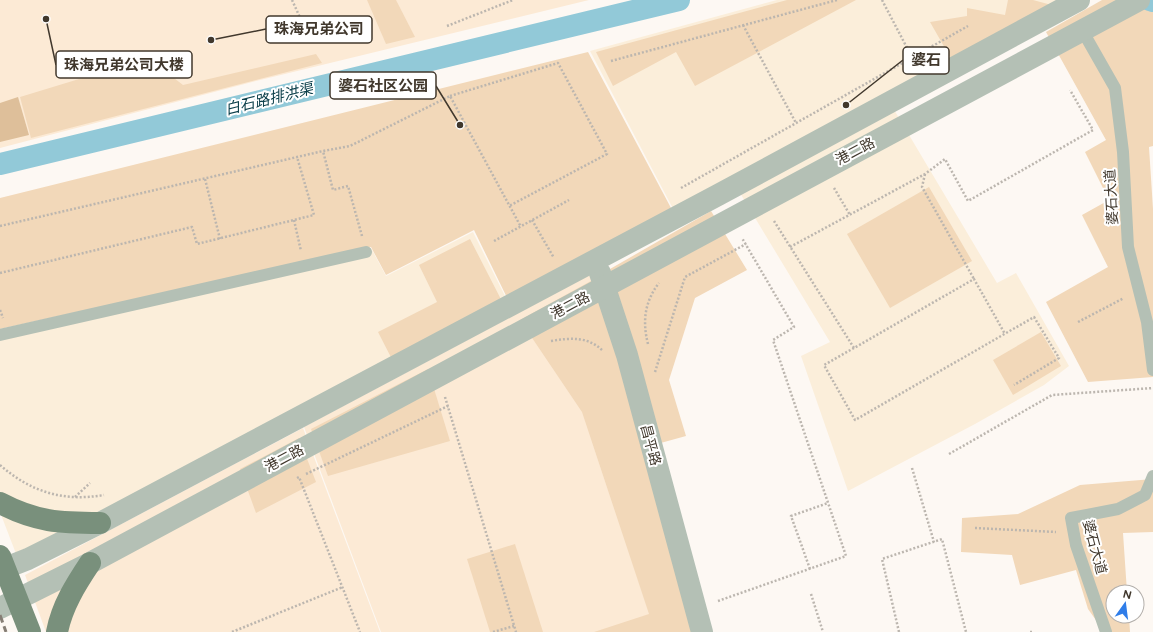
<svg xmlns="http://www.w3.org/2000/svg" width="1153" height="632" font-family="Figtree,'Noto Sans SC',sans-serif">
  <style>
    .commercial { fill: #fbeeda }
    .built { fill: #fcead5 }
    .green { fill: #f2d8b9 }
    .forest { fill: #debf9a }
    .lines { fill: none; stroke-linecap: round; stroke-linejoin: round }
    .canal { stroke: #92c9d8; stroke-width: 22 }
    .path { stroke: #bcb6af; stroke-width: 2.5; stroke-dasharray: 2 2; stroke-linecap: butt }
    .service { stroke: #b4c0b5; stroke-width: 12 }
    .tertiary { stroke: #b4c0b5; stroke-width: 22 }
    .primary { stroke: #79907c; stroke-width: 22 }
    .rail { stroke: #867e75; stroke-width: 3; stroke-dasharray: 8 4; stroke-linecap: butt }
    .labels { text-anchor: middle; stroke-width: 4; stroke-linejoin: round; paint-order: stroke }
    .street-label { font-size: 14px; fill: #41382d; stroke: #fff }
    .water-label { font-size: 15px; font-style: italic; fill: #0d404b; stroke: #fff }
    .leader { fill: none; stroke: #41382d; stroke-width: 1.5 }
    .callout-dot { fill: #41382d; stroke: #fff; stroke-width: 1.5 }
    .callout { fill: #fff; stroke: #41382d; stroke-width: 1.5 }
    .callout-label { font-size: 15px; text-anchor: middle; font-weight: bold; fill: #41382d }
  </style>
  <rect width="100%" height="100%" fill="#fdf8f3"/>
  <!-- commercial -->
  <g class="commercial">
    <polygon points="777,0 1075,0 680,222 590,51"/>
    <polygon points="893,108 997,283 1016,273 1069,366 1044,385 975,424 848,491 801,356 830,342 740,193"/>
    <polygon points="473,232 513,312 23,572 0,512 0,330 371,248 386,276"/>
  </g>
  <!-- built -->
  <g class="built">
    <polygon points="0,0 589,0 256,81 0,148"/>
    <polygon points="602,268 702,632 381,632 304,427"/>
    <polygon points="303,428 380,632 46,632 25,575"/>
  </g>
  <!-- green -->
  <g class="green">
    <polygon points="367,0 396,0 415,37 386,44"/>
    <polygon points="787,0 856,0 695,86 676,52 613,86 596,52"/>
    <polygon points="1008,0 1033,0 1059,7 954,64 930,22 967,16 967,8 1005,15"/>
    <polygon points="1102,0 1121,0 1153,9 1153,146 1149,147 1153,209 1153,377 1088,382 1046,302 1108,267 1082,215 1109,200 1085,152 1106,140 1046,32"/>
    <polygon points="588,52 679,223 514,312 474,230 386,275 371,247 0,329 0,198"/>
    <polygon points="316,54 322,63 31,138 20,97 148,58 183,85"/>
    <polygon points="929,187 972,261 890,308 847,234"/>
    <polygon points="711,211 747,270 695,298 669,380 686,436 657,444 610,269"/>
    <polygon points="470,239 507,311 397,369 378,332 437,302 419,265"/>
    <polygon points="600,276 697,632 594,632 649,614 582,412 520,320"/>
    <polygon points="1041,332 1061,366 1013,395 993,360"/>
    <polygon points="428,369 450,441 328,476 311,429"/>
    <polygon points="299,438 316,482 256,513 240,469"/>
    <polygon points="1153,479 1153,532 1123,533 1127,592 1113,592 1113,616 1129,616 1130,632 1101,632 1098,623 1088,609 1076,570 1020,585 1012,555 961,552 962,518 1018,514 1080,485"/>
    <polygon points="515,544 543,632 490,632 467,559"/>
  </g>
  <!-- forest -->
  <polygon class="forest" points="18,97 29,135 0,142 0,103"/>
  <g class="lines">
    <!-- canal -->
    <g class="canal">
      <polyline points="1150,0 1153,1"/>
      <polyline points="0,164 679,0"/>
    </g>
    <!-- path -->
    <g class="path">
      <polyline points="292,0 303,24"/>
      <polyline points="882,0 916,65"/>
      <polyline points="743,25 796,123"/>
      <polyline points="447,26 513,0"/>
      <polyline points="611,61 837,0"/>
      <polyline points="450,96 558,63 607,154 509,206"/>
      <polyline points="925,174 922,187 974,279"/>
      <polyline points="205,179 220,239"/>
      <polyline points="681,188 968,26"/>
      <polyline points="834,188 850,215"/>
      <polyline points="294,220 301,251"/>
      <polyline points="532,220 554,258"/>
      <polyline points="774,221 854,348 974,279 1005,334"/>
      <polyline points="0,226 323,151"/>
      <polyline points="362,236 348,186 333,190 323,151 350,146 450,96 521,227"/>
      <polyline points="494,241 569,200"/>
      <polyline points="790,247 925,174 945,159 968,201 1093,130 1070,90"/>
      <polyline points="0,273 192,227 197,244 314,215 297,157"/>
      <polyline points="0,310 3,318"/>
      <polyline points="1078,322 1124,298"/>
      <path d="M 551,341 C 570,338 587,336 602,350"/>
      <path d="M 648,344 C 642,321 645,301 659,283"/>
      <polyline points="854,348 824,365 855,420 1034,317 1059,358 1014,385"/>
      <polyline points="655,372 685,277 746,244"/>
      <polyline points="445,397 516,632"/>
      <polyline points="949,454 1052,395 1153,388"/>
      <path d="M 0,465 C 31,492 63,502 104,495"/>
      <polyline points="912,468 934,542"/>
      <polyline points="306,474 448,406"/>
      <polyline points="297,478 299,477 360,632"/>
      <polyline points="75,497 90,483"/>
      <polyline points="975,528 1056,532"/>
      <polyline points="810,569 791,516 828,503"/>
      <polyline points="811,594 823,632"/>
      <polyline points="718,601 846,556 773,340 794,327 742,238"/>
      <polyline points="232,632 343,587"/>
      <polyline points="493,632 514,626"/>
      <polyline points="899,632 882,559 942,539 966,632"/>
      <polyline points="1030,632 1033,632"/>
    </g>
    <!-- service -->
    <g class="service">
      <polyline points="1082,30 1115,88 1123,152 1128,247 1147,322 1153,370"/>
      <polyline points="0,335 366,252"/>
      <polyline points="1106,632 1076,545 1071,518 1118,509 1145,495 1153,476"/>
    </g>
    <!-- tertiary -->
    <g class="tertiary">
      <polyline points="600,273 627,355 702,632"/>
      <polyline points="0,570 28,559 100,523 718,195 1079,0"/>
      <polyline points="0,608 90,563 1139,0"/>
    </g>
    <!-- primary -->
    <g class="primary">
      <path d="M 0,503 C 36,522 60,523 100,523"/>
      <polyline points="0,556 30,632"/>
      <path d="M 57,632 C 62,606 76,584 90,563"/>
    </g>
    <!-- rail -->
    <polyline class="rail" points="0,615 6,632"/>
  </g>
  <g class="labels">
    <!-- street labels -->
    <g class="street-label">
      <text transform="translate(855 151) rotate(-28)" y="5">港二路</text>
      <text transform="translate(1111 197) rotate(-93)" y="5">婆石大道</text>
      <text transform="translate(570 305) rotate(-28)" y="5">港二路</text>
      <text transform="translate(651 445) rotate(75)" y="5">昌平路</text>
      <text transform="translate(284 458) rotate(-28)" y="5">港二路</text>
      <text transform="translate(1095 547) rotate(75)" y="5">婆石大道</text>
    </g>
    <!-- water labels -->
    <g class="water-label">
      <text transform="translate(269 99) rotate(-14)" y="5">白石路排洪渠</text>
    </g>
  </g>
  <!-- callouts -->
  <path class="leader" d="M211 40L266 29M846 105L903 60M46 19L56 65M460 125L436 86"/>
  <g class="callout-dot">
    <circle cx="211" cy="40" r="4"/>
    <circle cx="846" cy="105" r="4"/>
    <circle cx="46" cy="19" r="4"/>
    <circle cx="460" cy="125" r="4"/>
  </g>
  <g class="callout">
    <rect x="266" y="16" width="106" height="27" rx="4"/>
    <rect x="903" y="47" width="46" height="27" rx="4"/>
    <rect x="56" y="51" width="136" height="27" rx="4"/>
    <rect x="330" y="72" width="106" height="27" rx="4"/>
  </g>
  <g class="callout-label">
    <text x="319" y="34">珠海兄弟公司</text>
    <text x="926" y="65">婆石</text>
    <text x="124" y="70">珠海兄弟公司大楼</text>
    <text x="383" y="91">婆石社区公园</text>
  </g>
  <!-- north arrow -->
  <g transform="translate(1125 604) rotate(14)"><circle r="19" fill="#ffffff" stroke="#b3afab"/>
  <path d="M0-3L7 15L0 10L-7 15Z" fill="#2f7de9"/>
  <text y="-6" font-size="11" font-weight="bold" text-anchor="middle" fill="#41382d">N</text>
  </g>
</svg>
